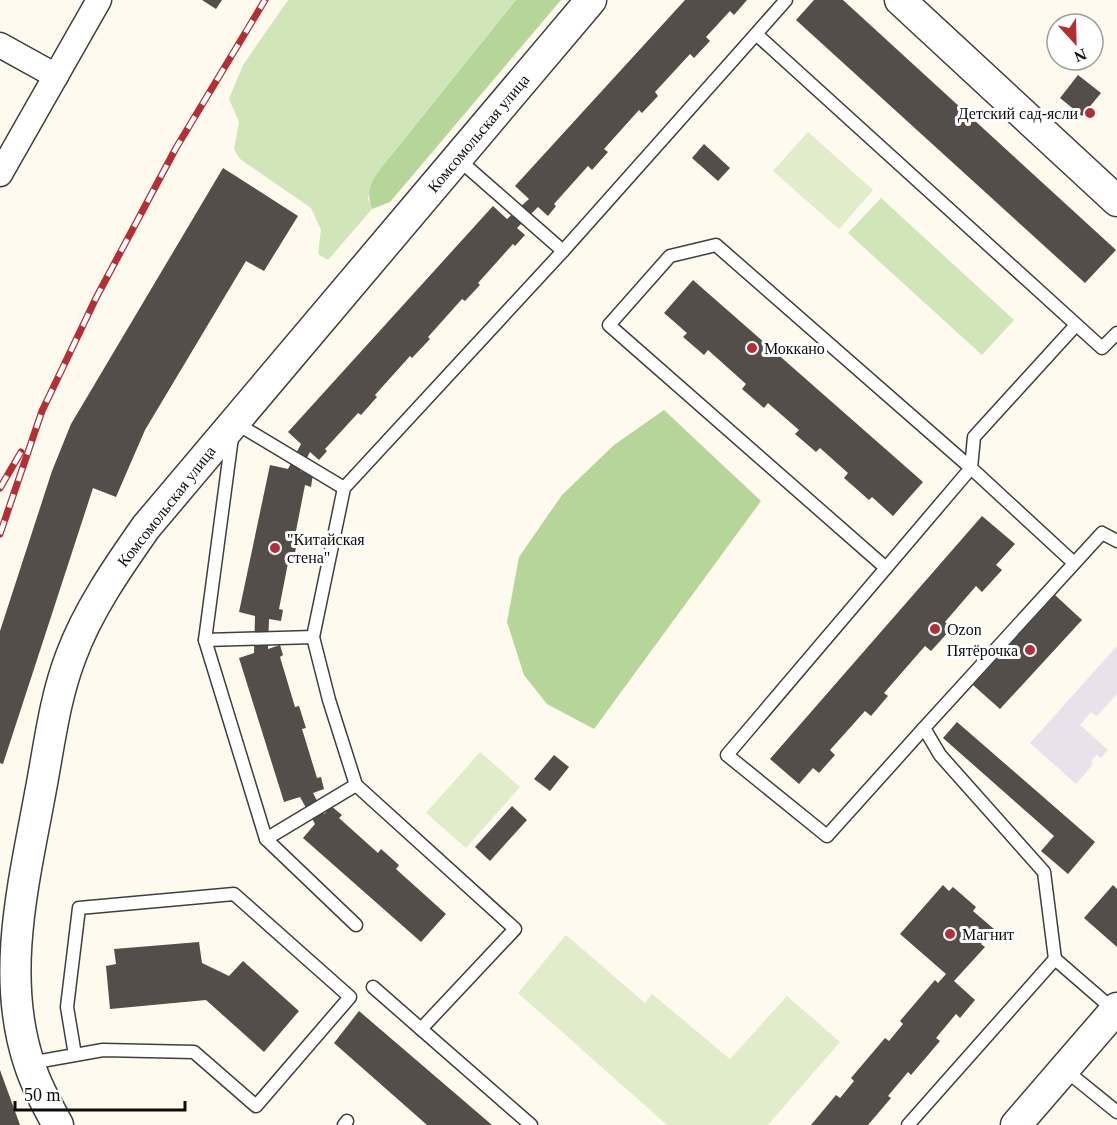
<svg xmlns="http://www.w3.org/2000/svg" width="1117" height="1125" font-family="'Times New Roman',serif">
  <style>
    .industrial { fill: #eae1eb }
    .green { fill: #d0e6b9 }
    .forest { fill: #b5d599 }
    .pitch { fill: #e1edca }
    .building { fill: #544e4a }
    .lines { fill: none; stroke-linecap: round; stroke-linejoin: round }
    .service-casing { stroke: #3f3f3f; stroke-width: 15 }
    .minor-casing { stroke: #3f3f3f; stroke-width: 27 }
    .tertiary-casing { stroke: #3f3f3f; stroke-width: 33 }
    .service { stroke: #fff; stroke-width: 12 }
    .minor { stroke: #fff; stroke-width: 24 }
    .tertiary { stroke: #fff; stroke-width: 30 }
    .rail-casing { stroke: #b32e35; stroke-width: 7 }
    .rail { stroke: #fff; stroke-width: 4.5; stroke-dasharray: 14; stroke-linecap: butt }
    .poi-dot { fill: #b32e35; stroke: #fff; stroke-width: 2 }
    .labels { text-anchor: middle; stroke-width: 6; stroke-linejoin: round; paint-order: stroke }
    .poi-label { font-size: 16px; fill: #0c0c0c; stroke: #fff; text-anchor: start }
    .street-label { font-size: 16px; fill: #0c0c0c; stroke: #fff }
  </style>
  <rect width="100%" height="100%" fill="#fefaed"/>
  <!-- industrial -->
  <polygon class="industrial" points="1117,646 1117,694 1097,716 1091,712 1080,725 1108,750 1101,758 1097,755 1091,761 1093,764 1076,784 1030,743"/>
  <!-- green -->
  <g class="green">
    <polygon points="288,0 516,0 377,173 368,198 372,209 328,260 318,254 321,230 311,208 240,159 234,149 239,122 229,99 243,65"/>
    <polygon points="881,198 1014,320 982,355 848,233"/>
  </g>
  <!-- forest -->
  <g class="forest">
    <path d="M 516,0 L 561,0 L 390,202 L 372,209 C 367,195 369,186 377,173 Z"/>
    <polygon points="664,410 761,501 594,729 547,704 524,675 507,622 519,557 562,495 614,445"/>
  </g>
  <!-- pitch -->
  <g class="pitch">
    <polygon points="808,132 873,190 839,229 773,171"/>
    <polygon points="480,752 520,787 466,848 426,813"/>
    <polygon points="566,935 645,1003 652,994 730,1059 787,996 840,1042 768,1125 667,1125 518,993"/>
  </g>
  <!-- building -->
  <g class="building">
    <polygon points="202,0 222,0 216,9"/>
    <polygon points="685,0 747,0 734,15 730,11 706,37 710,41 694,58 690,54 655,92 658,96 642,113 639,110 604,149 608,152 592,170 588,166 554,204 556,206 548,216 538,207 517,228 525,235 515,246 513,244 478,283 480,285 465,301 462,299 428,337 430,339 412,358 410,356 375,395 377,397 361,415 358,413 325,449 327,451 319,460 310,452 300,471 313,474 311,487 305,485 295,536 298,537 294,558 289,558 279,609 283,610 281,621 269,619 268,649 280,645 283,655 280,657 295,707 299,706 306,728 302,729 317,778 321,777 324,789 313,793 324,814 331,806 342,815 339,818 378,853 381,849 399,865 396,869 446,914 421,942 303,838 315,824 300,797 284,802 239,658 254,653 255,616 239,612 270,465 288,469 301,444 288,432 493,206 507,219 529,199 515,186"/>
    <polygon points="814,0 843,0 1116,250 1085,283 796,20"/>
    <polygon points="1078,75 1101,93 1082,116 1060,98"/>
    <polygon points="704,144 730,168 718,181 692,158"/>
    <polygon points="223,168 298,216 264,271 246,261 145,430 116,497 93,488 3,764 0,763 0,631 52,471 71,424"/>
    <polygon points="693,280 923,482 893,516 872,497 869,500 844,478 848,473 820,448 816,452 795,434 799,430 768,403 764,408 742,389 746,384 708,350 704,355 683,337 687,333 664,313"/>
    <polygon points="982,516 1015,544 996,565 1002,570 982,592 976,586 945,622 952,628 931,651 925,646 884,693 888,696 871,716 865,711 830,750 835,755 819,773 813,768 799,784 770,759"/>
    <polygon points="1055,595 1082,620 1000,709 973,685"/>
    <polygon points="957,722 1095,842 1068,874 1041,851 1054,836 943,738"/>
    <polygon points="554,755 569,767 550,791 534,779"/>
    <polygon points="512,806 527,820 490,861 475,847"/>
    <polygon points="943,885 949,891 953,887 976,907 973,911 994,929 981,944 985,947 954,981 975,1000 960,1018 956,1014 936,1038 940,1041 911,1075 908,1072 888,1096 891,1098 868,1125 811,1125 836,1095 840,1098 854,1081 851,1078 885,1038 889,1041 903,1024 900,1021 935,980 938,983 946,974 900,934"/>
    <polygon points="1113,885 1117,889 1117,947 1084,918"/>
    <polygon points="199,942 202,963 229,976 243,961 299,1011 264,1052 206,1000 110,1009 106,966 116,964 114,949"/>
    <polygon points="359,1011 492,1125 427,1125 334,1043"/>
    <polygon points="0,1071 0,1070 20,1125 0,1125"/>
  </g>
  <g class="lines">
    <!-- service casing -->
    <g class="service-casing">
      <g id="service">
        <polyline points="756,34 786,0"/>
        <polyline points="458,159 563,251"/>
        <polyline points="971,468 974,437 1076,325"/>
        <polyline points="344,488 234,422 205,640 266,839 356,925"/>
        <polyline points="886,568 609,325 670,256 716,245 971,468"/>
        <polyline points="205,640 313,637"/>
        <polyline points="924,728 827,836 727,755 971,468 1074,563"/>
        <polyline points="266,839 356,785"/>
        <polyline points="1055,959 1044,872 940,755 924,728 1102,533 1117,541"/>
        <polyline points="373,987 421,1029"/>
        <polyline points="30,1063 103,1050 194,1052 256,1106 350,997 234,894 79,908 67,1007 75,1055"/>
        <polyline points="1064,1069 1117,1112"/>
        <polyline points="344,1125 347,1121"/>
        <polyline points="531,1125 421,1029 515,929 356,785 329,700 313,637 344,488 563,251 756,34 1102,348 1117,333"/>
        <polyline points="908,1125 1055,959 1115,1011"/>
      </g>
    </g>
    <!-- minor casing -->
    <g class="minor-casing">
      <g id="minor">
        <polyline points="0,45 56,76"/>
        <polyline points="0,174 99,0"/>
      </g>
    </g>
    <!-- tertiary casing -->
    <g class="tertiary-casing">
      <g id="tertiary">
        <polyline points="900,0 1117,201"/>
        <path d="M 58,1125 C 47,1105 36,1085 29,1063 C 0,975 24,882 40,794 C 49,748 54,700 71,656 C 88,610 118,567 146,527 L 591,0"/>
        <polyline points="1016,1125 1117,1008"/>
      </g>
    </g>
    <!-- service -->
    <use href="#service" class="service"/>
    <!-- minor -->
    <use href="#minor" class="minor"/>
    <!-- tertiary -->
    <use href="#tertiary" class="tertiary"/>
    <!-- rail casing -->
    <g class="rail-casing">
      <g id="rail">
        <polyline points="0,488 21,452"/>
        <polyline points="0,534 42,411 96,298 176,148 265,0"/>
      </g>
    </g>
    <!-- rail -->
    <use href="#rail" class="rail"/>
  </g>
  <!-- markers -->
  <g class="poi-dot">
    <circle cx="1090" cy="113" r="6"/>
    <circle cx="752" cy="348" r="6"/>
    <circle cx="275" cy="548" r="6"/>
    <circle cx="935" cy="629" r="6"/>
    <circle cx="1030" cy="650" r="6"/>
    <circle cx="950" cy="934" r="6"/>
  </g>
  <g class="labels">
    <!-- poi labels -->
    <g class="poi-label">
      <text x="1078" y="119" text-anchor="end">Детский сад-ясли</text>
      <text x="764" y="354">Моккано</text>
      <text x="287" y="545">"Китайская<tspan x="287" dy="18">стена"</tspan></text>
      <text x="947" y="635">Ozon</text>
      <text x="1018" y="656" text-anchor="end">Пятёрочка</text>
      <text x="962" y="940">Магнит</text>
    </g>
    <!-- street labels -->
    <g class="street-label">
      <text transform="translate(478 133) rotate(-50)" y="6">Комсомольская улица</text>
      <text transform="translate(166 506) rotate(-52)" y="6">Комсомольская улица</text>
    </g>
  </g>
  <!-- north arrow -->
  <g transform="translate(1075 42) rotate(158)"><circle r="28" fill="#ffffff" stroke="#9e9e9e" stroke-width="1.5"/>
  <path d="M0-4.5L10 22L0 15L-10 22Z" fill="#b32e35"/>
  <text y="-9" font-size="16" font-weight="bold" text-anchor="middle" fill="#0c0c0c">N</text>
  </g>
  <!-- scale -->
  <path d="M15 1101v9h170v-9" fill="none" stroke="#0c0c0c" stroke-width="3"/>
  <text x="24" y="1101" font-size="18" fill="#0c0c0c" stroke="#ffffff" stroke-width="4.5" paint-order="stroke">50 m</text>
</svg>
